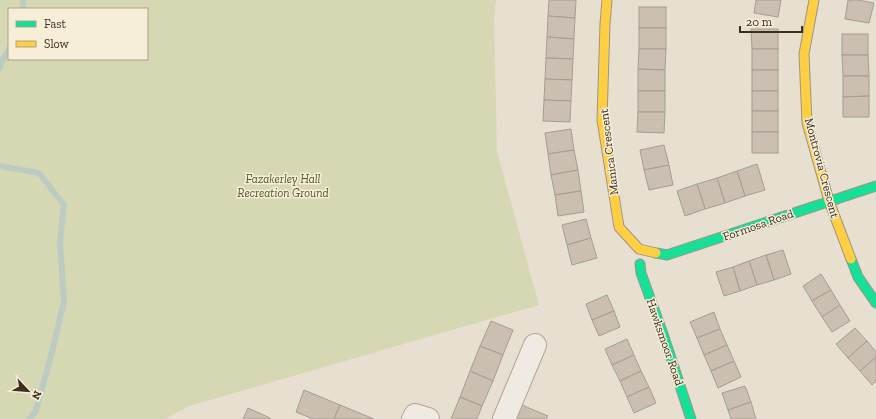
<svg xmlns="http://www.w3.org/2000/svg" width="876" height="419" font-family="'Zilla Slab',serif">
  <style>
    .green { fill: #d6d7b3; fill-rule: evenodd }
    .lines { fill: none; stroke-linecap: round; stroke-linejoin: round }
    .stream { stroke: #bcccc2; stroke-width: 6 }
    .building { fill: #cbbfb2; stroke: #a89c90 }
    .street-casing { stroke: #ada599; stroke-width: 24 }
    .fast-casing { stroke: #9c958a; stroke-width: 11 }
    .slow-casing { stroke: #9c958a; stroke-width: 11 }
    .street { stroke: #efebe3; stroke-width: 22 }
    .fast { stroke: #16e098; stroke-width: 9 }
    .slow { stroke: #ffcf43; stroke-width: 9 }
    .labels { text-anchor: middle; stroke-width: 3; stroke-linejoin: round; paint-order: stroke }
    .street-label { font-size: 12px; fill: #3d2e20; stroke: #f7eed8 }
    .park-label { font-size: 12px; font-style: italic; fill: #4d5a26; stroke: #f7eed8 }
  </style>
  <rect width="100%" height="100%" fill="#e7e0d1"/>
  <!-- green -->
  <path class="green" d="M 0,0 L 496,0 L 494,18 L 497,151 L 539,305 L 189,406 L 165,419 L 0,419 ZM 9,9 L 147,9 L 147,59 L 9,59 Z"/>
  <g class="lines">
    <!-- stream -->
    <g class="stream">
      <polyline points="23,9 23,0"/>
      <polyline points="0,68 1,63 9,49"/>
      <polyline points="0,166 39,173 64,205 60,242 64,301 52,352 36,410 30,419"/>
    </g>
  </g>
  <!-- building -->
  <g class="building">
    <polygon points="549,0 576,0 575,18 548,16"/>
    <polygon points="756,0 781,0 778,17 754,13"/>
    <polygon points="848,0 858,0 874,3 869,23 845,19"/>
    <rect x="639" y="7" width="27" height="21"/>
    <polygon points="548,16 575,18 574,39 547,37"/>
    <rect x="639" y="28" width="27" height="21"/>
    <polygon points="751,29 778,29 778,49 752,49"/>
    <rect x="842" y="34" width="26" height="21"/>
    <polygon points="547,37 574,39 573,59 546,58"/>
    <polygon points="639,49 666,49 665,70 638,69"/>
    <rect x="752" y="49" width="26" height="21"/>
    <polygon points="842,55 868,55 869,76 843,76"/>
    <polygon points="546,58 573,59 572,80 545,79"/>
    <polygon points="638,69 665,70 665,91 638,91"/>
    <rect x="752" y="70" width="26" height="21"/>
    <polygon points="843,76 869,76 869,96 843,97"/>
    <polygon points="545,79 572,80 571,101 544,100"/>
    <rect x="638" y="91" width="27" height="21"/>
    <rect x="752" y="91" width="26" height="20"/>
    <polygon points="869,96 869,117 843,117 843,97"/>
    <polygon points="544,100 571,101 570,122 543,121"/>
    <rect x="752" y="111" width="26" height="21"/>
    <polygon points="638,112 665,112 664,133 637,132"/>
    <polygon points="571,129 574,150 548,154 545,133"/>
    <rect x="752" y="132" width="26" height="21"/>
    <polygon points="664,145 669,165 644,170 640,150"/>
    <polygon points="574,150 578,170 551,175 548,154"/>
    <polygon points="757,164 765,190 745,196 737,171"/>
    <polygon points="669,165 673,185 649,190 644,170"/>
    <polygon points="578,170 581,191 555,195 551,175"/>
    <polygon points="737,171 745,196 725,203 717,178"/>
    <polygon points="717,178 725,203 705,209 697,184"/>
    <polygon points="697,184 705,209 685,216 677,191"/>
    <polygon points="581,191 584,212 558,216 555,195"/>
    <polygon points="586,219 591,238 567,245 562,225"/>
    <polygon points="591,238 597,258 572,265 567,245"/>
    <polygon points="783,250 791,274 774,280 766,255"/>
    <polygon points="766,255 774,280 757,285 749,261"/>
    <polygon points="749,261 757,285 740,291 733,267"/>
    <polygon points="733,267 740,291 724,296 716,272"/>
    <polygon points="821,274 831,290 812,301 803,286"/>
    <polygon points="831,290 840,305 822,317 812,301"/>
    <polygon points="607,295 614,311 592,320 586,304"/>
    <polygon points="840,305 850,321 832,332 822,317"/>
    <polygon points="614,311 620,327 599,336 592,320"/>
    <polygon points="714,312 720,329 697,338 690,322"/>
    <polygon points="491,321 513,330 503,355 480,346"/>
    <polygon points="855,328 867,341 848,358 836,344"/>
    <polygon points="720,329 727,345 704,355 697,338"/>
    <polygon points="627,339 634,355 612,365 605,349"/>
    <polygon points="867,341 876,352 876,357 860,371 848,358"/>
    <polygon points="727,345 734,361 711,371 704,355"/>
    <polygon points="480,346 503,355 493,381 470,371"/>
    <polygon points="634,355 641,371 620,381 612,365"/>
    <polygon points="876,357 876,381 872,385 860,371"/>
    <polygon points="734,361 741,377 718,388 711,371"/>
    <polygon points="470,371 493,381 482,406 460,397"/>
    <polygon points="641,371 649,387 627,397 620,381"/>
    <polygon points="745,386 751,402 728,410 722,393"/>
    <polygon points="649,387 656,403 634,413 627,397"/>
    <polygon points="304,390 340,405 334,419 313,419 296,412"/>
    <polygon points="460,397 482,406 477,419 451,419"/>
    <polygon points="751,402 756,419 731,419 728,410"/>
    <polygon points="340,405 374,419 334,419"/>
    <polygon points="522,405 548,416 546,419 516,419"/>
    <polygon points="248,408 270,418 270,419 243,419"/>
  </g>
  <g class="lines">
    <!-- street casing -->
    <g class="street-casing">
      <g id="street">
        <polyline points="413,419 415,415 428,419"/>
        <polyline points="504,419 535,345"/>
      </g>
    </g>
    <!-- fast casing -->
    <g class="fast-casing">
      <g id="fast">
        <polyline points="656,253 667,255 876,186"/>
        <polyline points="851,259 858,277 876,303"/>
        <polyline points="640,264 641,273 663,334 691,419"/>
      </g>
    </g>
    <!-- slow casing -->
    <g class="slow-casing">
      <g id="slow">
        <polyline points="607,0 605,24 602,120 619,227 639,249 656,253"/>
        <polyline points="814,0 804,54 807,123 829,201 851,259"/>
      </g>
    </g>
    <!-- street -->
    <use href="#street" class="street"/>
    <!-- fast -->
    <use href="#fast" class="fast"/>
    <!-- slow -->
    <use href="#slow" class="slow"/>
  </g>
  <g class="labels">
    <!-- street labels -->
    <g class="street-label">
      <text transform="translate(609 152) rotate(-97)" y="4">Manica Crescent</text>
      <text transform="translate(822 168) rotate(75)" y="4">Montrovia Crescent</text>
      <text transform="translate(758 225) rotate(-19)" y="4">Formosa Road</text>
      <text transform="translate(665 342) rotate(71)" y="4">Hawksmoor Road</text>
    </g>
    <!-- park labels -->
    <g class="park-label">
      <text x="283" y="183">Fazakerley Hall<tspan x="283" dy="14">Recreation Ground</tspan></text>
    </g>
  </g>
  <!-- legend -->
  <rect x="8" y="8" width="140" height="52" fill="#f7eed8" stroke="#ada18e"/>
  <rect x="16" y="21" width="20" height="6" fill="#16e098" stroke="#ada18e"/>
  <text x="44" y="28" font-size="12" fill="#3d2e20">Fast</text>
  <rect x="16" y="41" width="20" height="6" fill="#ffcf43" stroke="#ada18e"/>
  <text x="44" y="48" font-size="12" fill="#3d2e20">Slow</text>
  <!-- north arrow -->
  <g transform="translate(28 391) rotate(116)" stroke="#f7eed8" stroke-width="3" paint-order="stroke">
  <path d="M0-3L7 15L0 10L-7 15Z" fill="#3d2e20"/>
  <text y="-6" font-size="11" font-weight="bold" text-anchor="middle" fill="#3d2e20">N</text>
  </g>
  <!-- scale -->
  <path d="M740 26v6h62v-6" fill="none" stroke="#3d2e20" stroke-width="2"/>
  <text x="746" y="26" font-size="12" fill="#3d2e20" stroke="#f7eed8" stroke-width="3" paint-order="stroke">20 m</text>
</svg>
